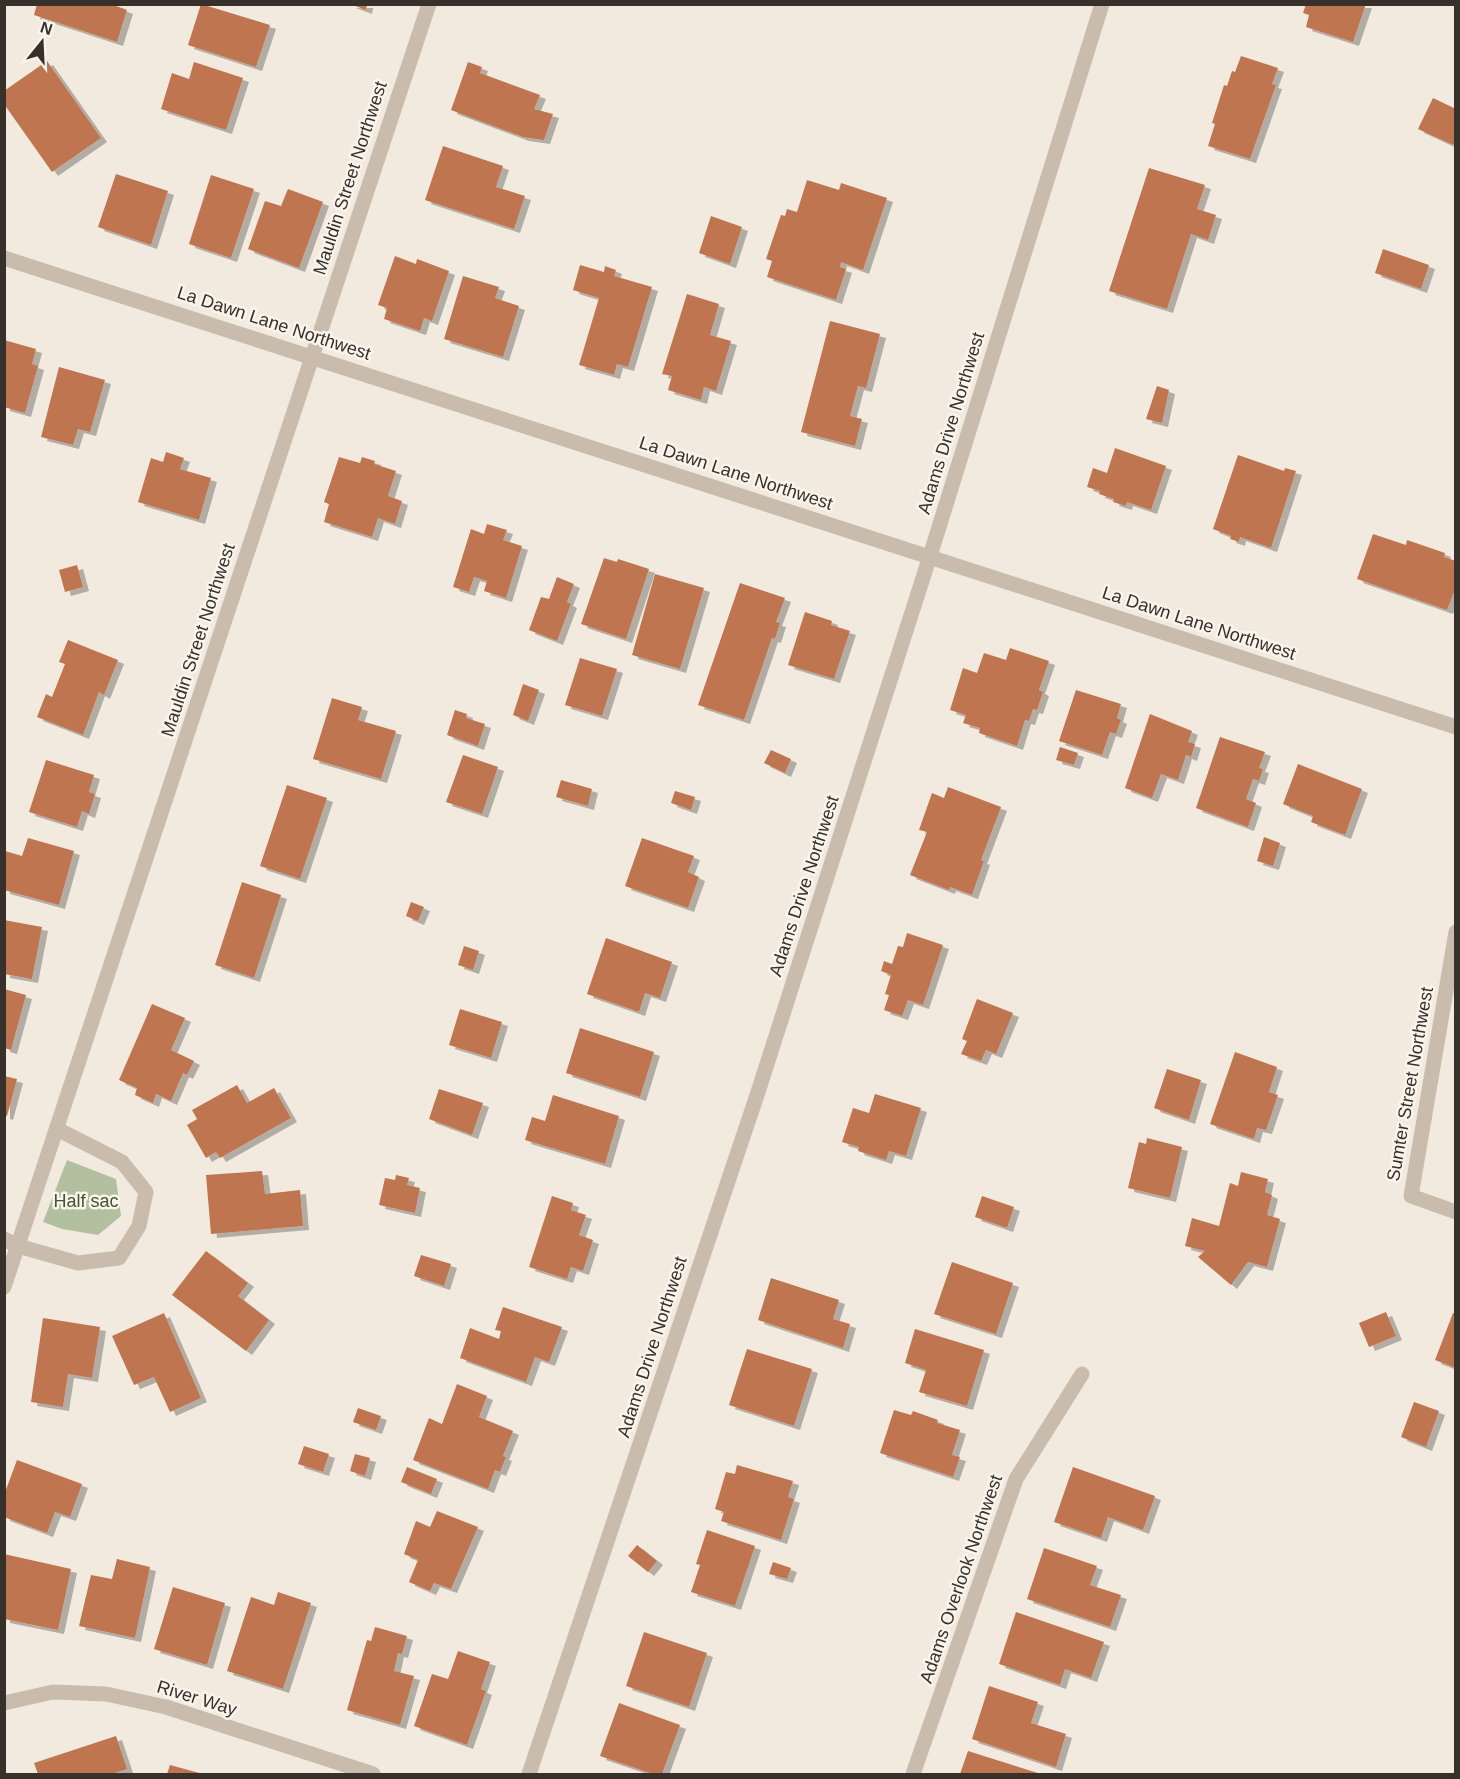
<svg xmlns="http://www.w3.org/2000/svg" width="1460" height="1779" font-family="Helvetica,sans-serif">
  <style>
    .green { fill: #b3c0a0 }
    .building { fill: #bf7450; filter: url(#shadow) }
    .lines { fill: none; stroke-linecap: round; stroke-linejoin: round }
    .minor { stroke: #c9bcac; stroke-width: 15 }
    .labels { text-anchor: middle; stroke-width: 5; stroke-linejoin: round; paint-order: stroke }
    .street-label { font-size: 18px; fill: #38302a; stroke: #f9f4ec }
    .park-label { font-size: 18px; fill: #44552f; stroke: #f9f4ec }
  </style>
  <defs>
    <filter id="shadow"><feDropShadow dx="6" dy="4" stdDeviation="0" flood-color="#0004"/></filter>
  </defs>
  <rect width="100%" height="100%" fill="#f2eadf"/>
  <!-- green -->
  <polygon class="green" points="67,1160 116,1179 121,1216 98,1235 62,1229 43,1222"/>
  <!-- building -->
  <g class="building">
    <polygon points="37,4 111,4 127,10 117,42 34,15"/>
    <polygon points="201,4 270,25 256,67 188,45"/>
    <polygon points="350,4 367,4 366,10"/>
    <polygon points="1306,4 1366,4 1353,42 1306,27 1309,15 1303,13"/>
    <polygon points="1241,56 1278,68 1272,84 1276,85 1250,159 1208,146 1215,124 1212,123 1224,85 1227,86 1232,71 1235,72"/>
    <polygon points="47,61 101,138 52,172 4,104 4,91"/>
    <polygon points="194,62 243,78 226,130 161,109 172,73 189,79"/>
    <polygon points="468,62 482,67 480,73 540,95 534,109 553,114 544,140 523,137 451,110"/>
    <polygon points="1433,98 1456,109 1456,141 1453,145 1418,129"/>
    <polygon points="443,146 503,166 496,187 525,196 514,229 425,200"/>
    <polygon points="1149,168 1205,185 1197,209 1216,215 1208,240 1191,234 1167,309 1109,291"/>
    <polygon points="116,174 168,191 151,245 98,227"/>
    <polygon points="211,175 254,189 231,258 189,244"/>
    <polygon points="807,180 839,190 841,183 887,198 863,270 841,262 840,267 846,269 836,300 767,277 772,261 766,259 781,215 785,216 787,209 797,212"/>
    <polygon points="288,189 323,202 299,268 248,249 265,201 281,206"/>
    <polygon points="711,216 742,227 730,264 699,253"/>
    <polygon points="1383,249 1429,265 1421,289 1375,273"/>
    <polygon points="395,256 416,264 417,259 449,271 432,321 424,318 420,331 384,319 387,308 378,305"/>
    <polygon points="580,265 604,272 605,266 616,270 614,276 652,287 628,367 617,364 614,375 579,365 599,298 573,290"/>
    <polygon points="463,276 499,287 495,298 519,306 503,357 444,339"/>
    <polygon points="687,294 719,304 710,335 731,341 716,391 704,387 701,400 668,390 672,376 662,374"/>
    <polygon points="830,321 880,334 866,388 858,386 850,416 862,419 855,446 801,432"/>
    <polygon points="4,340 36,349 32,364 38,366 25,413 4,407"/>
    <polygon points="59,367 105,380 90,432 78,429 73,445 41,437"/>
    <polygon points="1157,386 1169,390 1162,423 1146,419"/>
    <polygon points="1115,448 1166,466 1151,510 1127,502 1126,506 1113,502 1114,499 1099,494 1100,491 1087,487 1093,468 1107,473"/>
    <polygon points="166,452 184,458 180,469 211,478 199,520 138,502 151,458 163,462"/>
    <polygon points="1238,455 1284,471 1285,468 1296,471 1271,548 1240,537 1239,542 1230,539 1231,536 1213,529"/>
    <polygon points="339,457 360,463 362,457 375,461 374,464 396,471 388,496 402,501 395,524 378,518 372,537 324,522 329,504 324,502"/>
    <polygon points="487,524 507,530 503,540 522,546 506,598 484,591 487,581 474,577 469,592 453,587 471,529 484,534"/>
    <polygon points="1373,534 1406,545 1407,540 1445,553 1444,557 1456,561 1456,587 1447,610 1357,579"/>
    <polygon points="604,558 617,562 618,559 649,569 626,639 581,624"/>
    <polygon points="77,565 83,587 65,592 59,570"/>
    <polygon points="655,574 704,588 680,669 632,655"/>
    <polygon points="557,577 574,584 567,602 571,604 557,641 529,630 541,597 549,599"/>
    <polygon points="740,583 785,598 776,622 780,623 775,639 772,638 744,720 698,705"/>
    <polygon points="805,612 832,621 831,625 850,631 834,679 788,665"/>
    <polygon points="68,640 118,660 104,695 99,692 83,735 37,717 46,694 52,697 65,664 59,662"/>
    <polygon points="1010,648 1049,661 1039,690 1043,692 1037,710 1033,709 1029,721 1025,720 1017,746 979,733 980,728 963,723 966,715 950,710 963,668 977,673 984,653 1006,660"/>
    <polygon points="580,658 617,669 602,716 565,705"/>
    <polygon points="523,684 539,690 528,721 513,715"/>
    <polygon points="1076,690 1121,704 1117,718 1121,720 1116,734 1110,732 1102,755 1059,741"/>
    <polygon points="332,698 362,707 358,720 396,731 381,779 313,759"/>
    <polygon points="455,710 467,714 466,718 485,724 478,746 447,735"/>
    <polygon points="1150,714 1192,731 1188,742 1195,744 1191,757 1186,755 1178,780 1161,774 1152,798 1125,788"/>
    <polygon points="1220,737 1265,752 1259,768 1263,769 1259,781 1253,779 1246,799 1256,803 1248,827 1196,808"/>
    <polygon points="1060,747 1078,753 1074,765 1056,760"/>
    <polygon points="771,750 791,759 785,773 764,763"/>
    <polygon points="463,755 498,767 482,814 446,802"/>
    <polygon points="46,760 94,775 89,792 95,794 89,814 82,811 77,827 29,812"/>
    <polygon points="1298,764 1362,789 1345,835 1311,822 1313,816 1283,804"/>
    <polygon points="561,780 592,789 588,806 556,797"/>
    <polygon points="287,785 327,798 300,879 260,866"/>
    <polygon points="948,787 1001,807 981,860 984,861 972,895 950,887 949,890 910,875 927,832 919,830 932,793 944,798"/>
    <polygon points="675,791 695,797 691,810 671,803"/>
    <polygon points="1264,837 1280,843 1273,866 1257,861"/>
    <polygon points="28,838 74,851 59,905 4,890 5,851 22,856"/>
    <polygon points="642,838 694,856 688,872 699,877 688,908 625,886"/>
    <polygon points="242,882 281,895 254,978 215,965"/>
    <polygon points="411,902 424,907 418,921 406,916"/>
    <polygon points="4,920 42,927 32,979 4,974"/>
    <polygon points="907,933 943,945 923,1005 908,1000 902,1016 884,1010 889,995 885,994 891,975 881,971 884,961 892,964 898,946 903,947"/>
    <polygon points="606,938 672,962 660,998 645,993 639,1012 587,994"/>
    <polygon points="464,946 479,951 473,970 458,965"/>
    <polygon points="4,989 26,995 11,1050 4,1048"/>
    <polygon points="977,999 1013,1013 996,1054 986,1050 981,1061 961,1054 967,1041 962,1039"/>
    <polygon points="152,1004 185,1018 171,1050 194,1061 187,1075 183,1073 171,1101 156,1094 153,1103 135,1095 137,1088 119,1080"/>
    <polygon points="460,1009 502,1022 491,1058 449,1045"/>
    <polygon points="580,1028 654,1052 640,1097 566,1073"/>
    <polygon points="1235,1052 1277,1067 1269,1092 1278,1095 1266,1130 1257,1128 1254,1139 1210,1124"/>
    <polygon points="1167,1069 1201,1080 1189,1120 1154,1108"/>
    <polygon points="4,1076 17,1079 7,1116 4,1115"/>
    <polygon points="237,1085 247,1103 274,1088 291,1118 220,1158 216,1152 206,1158 187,1125 197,1119 192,1110"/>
    <polygon points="439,1089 483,1103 472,1135 429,1119"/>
    <polygon points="875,1094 921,1108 906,1156 889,1151 886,1160 858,1151 859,1147 842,1142 853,1108 869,1113"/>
    <polygon points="553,1095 619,1116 605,1164 525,1140 532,1117 545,1121"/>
    <polygon points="1147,1138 1182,1147 1170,1198 1128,1188 1139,1142 1146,1144"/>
    <polygon points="262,1171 265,1194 300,1190 303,1226 211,1234 206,1175"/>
    <polygon points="1241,1172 1268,1179 1265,1192 1272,1195 1267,1215 1280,1219 1267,1267 1248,1262 1231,1285 1198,1257 1205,1251 1185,1246 1192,1218 1219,1226 1230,1183 1238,1186"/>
    <polygon points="396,1175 409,1178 407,1185 420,1188 415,1213 379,1205 385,1178 395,1180"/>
    <polygon points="552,1196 573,1203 571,1210 586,1215 579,1235 593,1240 583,1271 571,1267 567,1279 529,1267"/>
    <polygon points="982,1196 1014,1207 1007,1228 975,1217"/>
    <polygon points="206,1251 248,1283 238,1296 269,1320 246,1351 172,1295"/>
    <polygon points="421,1255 451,1264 444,1286 414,1276"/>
    <polygon points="952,1262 1013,1283 996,1334 934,1314"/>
    <polygon points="771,1278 839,1300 833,1319 850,1324 843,1348 758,1320"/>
    <polygon points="503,1307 562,1327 549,1362 535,1357 526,1382 460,1358 470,1328 499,1339 501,1331 495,1330"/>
    <polygon points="1386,1312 1396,1336 1369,1347 1359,1323"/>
    <polygon points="164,1313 201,1398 170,1412 154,1377 134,1385 112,1336"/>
    <polygon points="1453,1313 1456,1314 1456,1368 1435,1360"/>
    <polygon points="43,1318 100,1327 92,1378 68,1374 63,1407 31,1402"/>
    <polygon points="915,1329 984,1350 967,1406 919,1392 926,1370 905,1363"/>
    <polygon points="747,1349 812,1369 794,1426 729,1405"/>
    <polygon points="457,1384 487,1396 479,1417 513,1431 503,1456 506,1457 500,1472 495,1470 488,1489 413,1460 429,1418 442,1424"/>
    <polygon points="1414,1402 1439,1411 1426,1447 1401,1437"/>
    <polygon points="358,1408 381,1416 376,1430 353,1422"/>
    <polygon points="894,1410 911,1415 913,1411 938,1420 937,1423 960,1430 952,1455 960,1457 953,1477 880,1453"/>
    <polygon points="304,1446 329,1454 323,1472 298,1464"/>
    <polygon points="355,1454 370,1458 365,1476 350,1471"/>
    <polygon points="17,1460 82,1484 70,1517 55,1512 47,1533 4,1517 4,1495"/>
    <polygon points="737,1465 793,1481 788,1497 794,1499 781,1540 721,1521 724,1512 715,1509 726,1472 735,1474"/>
    <polygon points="407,1467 437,1479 431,1494 401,1482"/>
    <polygon points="1073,1467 1155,1496 1143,1530 1108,1517 1101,1538 1054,1522"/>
    <polygon points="437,1511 478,1527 451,1589 434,1583 430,1591 409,1582 418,1560 404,1554 416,1521 430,1527"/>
    <polygon points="707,1530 755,1546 735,1606 691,1592 700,1565 696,1564"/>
    <polygon points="637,1545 657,1561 648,1572 628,1556"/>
    <polygon points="1044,1548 1097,1566 1090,1585 1121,1595 1110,1627 1027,1599"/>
    <polygon points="4,1554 71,1569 58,1630 4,1619"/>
    <polygon points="117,1559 150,1567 135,1638 79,1626 91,1575 112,1579"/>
    <polygon points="773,1562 791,1568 787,1579 769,1574"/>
    <polygon points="173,1587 225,1603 207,1665 154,1649"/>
    <polygon points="278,1592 311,1603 283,1689 227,1671 251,1597 274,1605"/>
    <polygon points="1016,1612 1104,1642 1091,1678 1065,1669 1060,1685 999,1664"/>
    <polygon points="375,1627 407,1636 402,1654 398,1653 394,1671 414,1676 400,1725 347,1710 367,1640 371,1641"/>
    <polygon points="644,1632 707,1653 689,1707 626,1686"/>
    <polygon points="458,1651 490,1662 481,1689 486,1691 467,1745 414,1726 432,1674 448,1679"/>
    <polygon points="989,1686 1038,1702 1031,1723 1066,1734 1056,1767 972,1739"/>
    <polygon points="619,1703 680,1725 662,1774 653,1774 600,1756"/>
    <polygon points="116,1736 127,1769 112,1774 38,1774 34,1763"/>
    <polygon points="968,1751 1041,1774 960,1774"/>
    <polygon points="170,1765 203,1774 167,1774"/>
  </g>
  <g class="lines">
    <!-- minor -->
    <g class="minor">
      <polyline points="4,258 1456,727"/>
      <polyline points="1456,932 1411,1196 1456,1212"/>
      <polyline points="4,1239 18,1246 78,1263 119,1258 139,1226 146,1192 122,1162 57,1129"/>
      <polyline points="4,1287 429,4"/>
      <polyline points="4,1703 53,1692 106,1694 166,1707 373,1774"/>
      <polyline points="529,1774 758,1092 930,556 1102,4"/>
      <polyline points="913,1774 1016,1479 1082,1374"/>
    </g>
  </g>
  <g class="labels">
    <!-- street labels -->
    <g class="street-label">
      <text transform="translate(350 178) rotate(-72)" y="6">Mauldin Street Northwest</text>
      <text transform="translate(274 323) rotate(18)" y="6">La Dawn Lane Northwest</text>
      <text transform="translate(951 423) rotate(-73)" y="6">Adams Drive Northwest</text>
      <text transform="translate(736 473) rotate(18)" y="6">La Dawn Lane Northwest</text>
      <text transform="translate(1199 623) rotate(18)" y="6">La Dawn Lane Northwest</text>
      <text transform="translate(198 640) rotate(-72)" y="6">Mauldin Street Northwest</text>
      <text transform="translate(804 886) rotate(-72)" y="6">Adams Drive Northwest</text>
      <text transform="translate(1410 1084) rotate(-80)" y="6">Sumter Street Northwest</text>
      <text transform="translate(652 1347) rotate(-72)" y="6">Adams Drive Northwest</text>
      <text transform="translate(961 1579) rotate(-71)" y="6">Adams Overlook Northwest</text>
      <text transform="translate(197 1698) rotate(17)" y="6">River Way</text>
    </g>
    <!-- park labels -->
    <g class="park-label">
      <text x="86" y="1207">Half sac</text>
    </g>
  </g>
  <!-- border -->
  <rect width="1460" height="1779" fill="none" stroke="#38302a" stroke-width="12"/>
  <!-- north arrow -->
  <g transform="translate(42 42) rotate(18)" stroke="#f9f4ec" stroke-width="4.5" paint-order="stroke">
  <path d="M0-4.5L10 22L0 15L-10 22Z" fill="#38302a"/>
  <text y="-9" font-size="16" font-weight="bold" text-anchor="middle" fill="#38302a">N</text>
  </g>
</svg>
